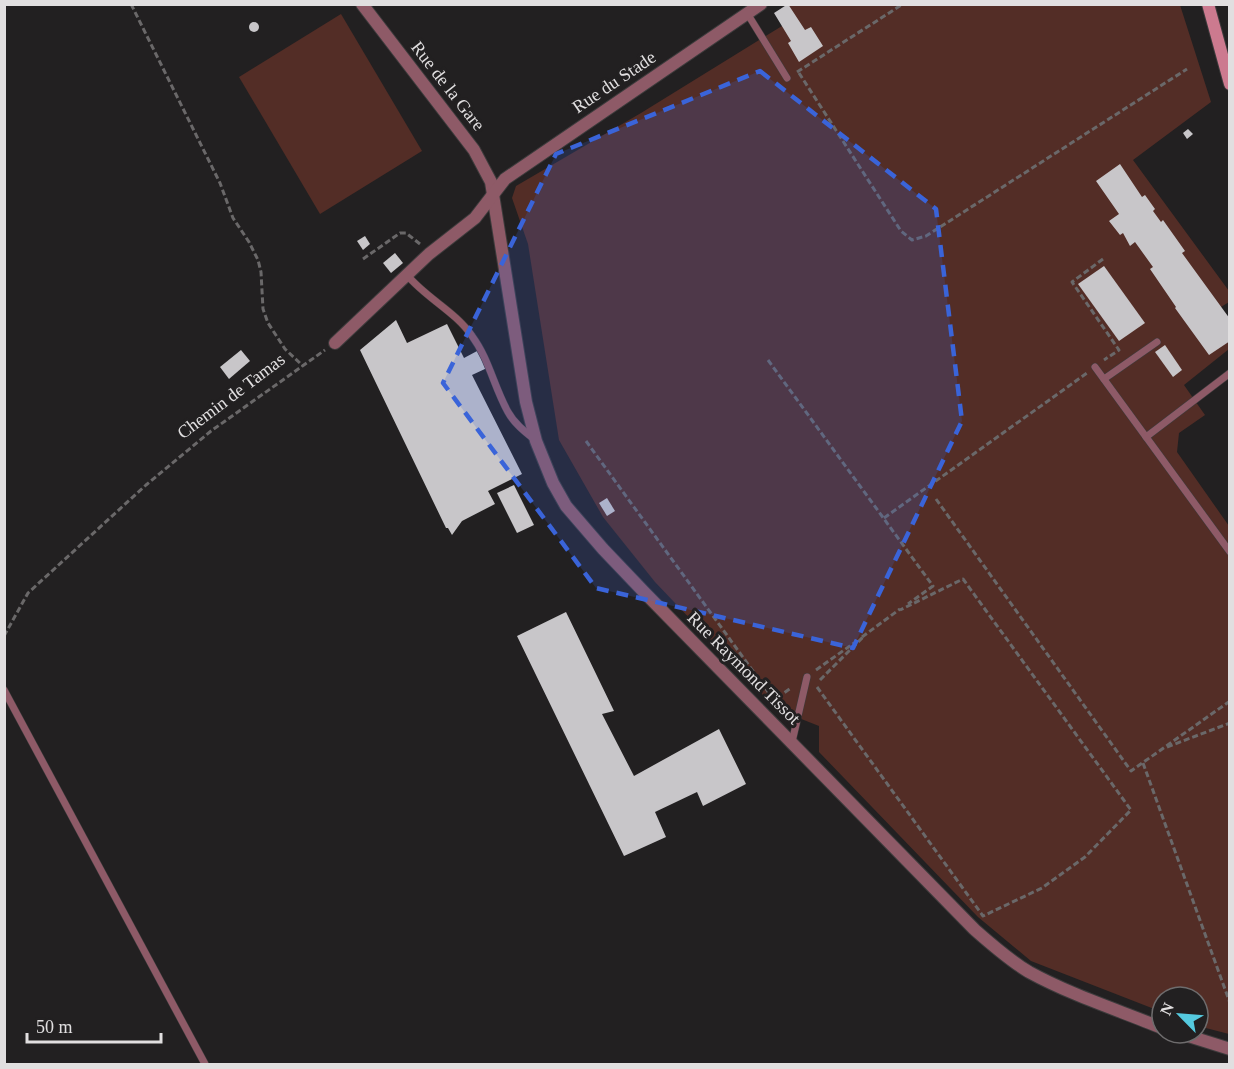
<svg xmlns="http://www.w3.org/2000/svg" width="1234" height="1069" font-family="Georgia,serif">
  <style>
    .green { fill: #532d26 }
    .building { fill: #c8c6c9 }
    .lines { fill: none; stroke-linecap: round; stroke-linejoin: round }
    .lane-casing { stroke: #3d3b3c; stroke-width: 8 }
    .street-casing { stroke: #3d3b3c; stroke-width: 14 }
    .secondary-casing { stroke: #3d3b3c; stroke-width: 14 }
    .path { stroke: #6a6869; stroke-width: 3; stroke-dasharray: 6 3; stroke-linecap: butt }
    .lane { stroke: #8e5a67; stroke-width: 7 }
    .street { stroke: #8e5a67; stroke-width: 12 }
    .secondary { stroke: #cc7a8f; stroke-width: 12 }
    .marked { fill: #3a64d9; fill-opacity: 0.2; stroke: #3a64d9; stroke-width: 4.5; stroke-dasharray: 12 8; stroke-linejoin: round }
    .labels { text-anchor: middle; stroke-width: 6; stroke-linejoin: round; paint-order: stroke }
    .street-label { font-size: 18px; fill: #e1dfe0; stroke: #222021 }
  </style>
  <rect width="100%" height="100%" fill="#222021"/>
  <!-- green -->
  <g class="green">
    <polygon points="788,5 1180,5 1211,102 1133,160 1229,291 1229,302 1221,307 1229,349 1184,385 1205,415 1179,433 1177,452 1229,526 1229,1034 1198,1026 1198,997 1162,997 1162,1012 1031,961 978,917 819,752 819,726 776,709 655,582 603,517 559,440 528,244 512,198 516,186 641,113 782,26"/>
    <polygon points="341,14 422,151 320,214 239,77"/>
  </g>
  <!-- building -->
  <g class="building">
    <polygon points="788,4 805,30 811,27 823,46 799,62 788,43 791,41 774,13"/>
    <circle cx="254" cy="27" r="5"/>
    <polygon points="1188,129 1193,134 1187,139 1183,133"/>
    <polygon points="1120,164 1142,197 1145,195 1155,209 1153,211 1161,222 1163,220 1185,251 1182,253 1230,319 1230,341 1209,355 1175,308 1176,307 1150,269 1153,267 1135,242 1130,246 1123,233 1120,235 1109,221 1119,214 1096,181"/>
    <polygon points="365,236 370,244 363,250 357,241"/>
    <polygon points="395,253 403,263 391,273 383,263"/>
    <polygon points="1104,266 1145,323 1119,341 1078,284"/>
    <polygon points="396,320 407,343 447,324 464,358 479,350 487,368 472,375 522,474 488,491 495,504 462,521 452,535 448,528 446,528 360,350"/>
    <polygon points="1165,345 1182,370 1173,377 1155,352"/>
    <polygon points="241,350 250,361 229,379 220,367"/>
    <polygon points="514,485 534,525 517,533 497,493"/>
    <polygon points="607,498 615,511 607,516 599,503"/>
    <polygon points="566,612 614,711 602,714 634,776 719,729 746,784 703,806 697,792 655,812 666,837 624,856 517,636"/>
  </g>
  <g class="lines">
    <!-- lane casing -->
    <g class="lane-casing">
      <g id="lane">
        <polyline points="747,13 787,78"/>
        <path d="M 407,275 C 426,298 456,312 472,336 C 489,359 494,387 508,412 C 514,423 524,431 534,439"/>
        <polyline points="1095,367 1230,552"/>
        <polyline points="1104,379 1157,342"/>
        <polyline points="1146,437 1230,373"/>
        <polyline points="4,690 205,1064"/>
        <polyline points="792,742 807,677"/>
      </g>
    </g>
    <!-- street casing -->
    <g class="street-casing">
      <g id="street">
        <path d="M 362,4 L 474,150 L 491,182 L 526,402 L 536,441 L 553,483 L 566,506 L 603,549 L 644,592 L 974,929 C 991,944 1009,960 1029,972 C 1071,995 1118,1010 1162,1028"/>
        <polyline points="335,343 429,254 475,218 505,179 761,4"/>
        <polyline points="1179,1033 1230,1049"/>
      </g>
    </g>
    <!-- secondary casing -->
    <g class="secondary-casing">
      <polyline id="secondary" points="1208,4 1230,84"/>
    </g>
    <!-- path -->
    <g class="path">
      <polyline points="131,4 220,183 233,218 249,242 258,260 261,272 263,309 268,323 285,349 303,366"/>
      <polyline points="797,72 903,4"/>
      <polyline points="799,73 901,231 912,240 926,236 1187,69"/>
      <polyline points="363,259 400,233 406,233 420,244"/>
      <polyline points="1103,259 1072,282 1119,350 1104,360"/>
      <polyline points="768,360 933,586 908,604"/>
      <polyline points="586,441 774,700 791,688"/>
      <polyline points="936,499 1131,771 1230,701"/>
      <polyline points="884,518 1087,373"/>
      <polyline points="4,636 28,593 146,485 211,431 325,350"/>
      <polyline points="862,637 900,609"/>
      <polyline points="816,670 854,643"/>
      <polyline points="820,680 863,637"/>
      <polyline points="817,687 983,916 1042,888 1085,857 1131,810 963,579 900,610"/>
      <polyline points="1167,747 1230,723"/>
      <polyline points="1143,763 1230,1003"/>
    </g>
    <!-- lane -->
    <use href="#lane" class="lane"/>
    <!-- street -->
    <use href="#street" class="street"/>
    <!-- secondary -->
    <use href="#secondary" class="secondary"/>
  </g>
  <!-- marked area -->
  <path class="marked" d="M 760,71 L 936,209 L 962,421 L 853,648 L 596,588 L 443,383 L 556,154 Z"/>
  <g class="labels">
    <!-- street labels -->
    <g class="street-label">
      <text transform="translate(614 82) rotate(-34)" y="6">Rue du Stade</text>
      <text transform="translate(448 86) rotate(52)" y="6">Rue de la Gare</text>
      <text transform="translate(231 396) rotate(-37)" y="6">Chemin de Tamas</text>
      <text transform="translate(744 668) rotate(45)" y="6">Rue Raymond Tissot</text>
    </g>
  </g>
  <!-- border -->
  <rect width="1234" height="1069" fill="none" stroke="#e1dfe0" stroke-width="12"/>
  <!-- north arrow -->
  <g transform="translate(1180 1015) rotate(295)"><circle r="28" fill="#222021" stroke="#6e6c6d" stroke-width="1.5"/>
  <path d="M0-4.5L10 22L0 15L-10 22Z" fill="#55cadf"/>
  <text y="-9" font-size="16" font-weight="bold" text-anchor="middle" fill="#e1dfe0">N</text>
  </g>
  <!-- scale -->
  <path d="M27 1033v9h134v-9" fill="none" stroke="#e1dfe0" stroke-width="3"/>
  <text x="36" y="1033" font-size="18" fill="#e1dfe0" stroke="#222021" stroke-width="4.5" paint-order="stroke">50 m</text>
</svg>
